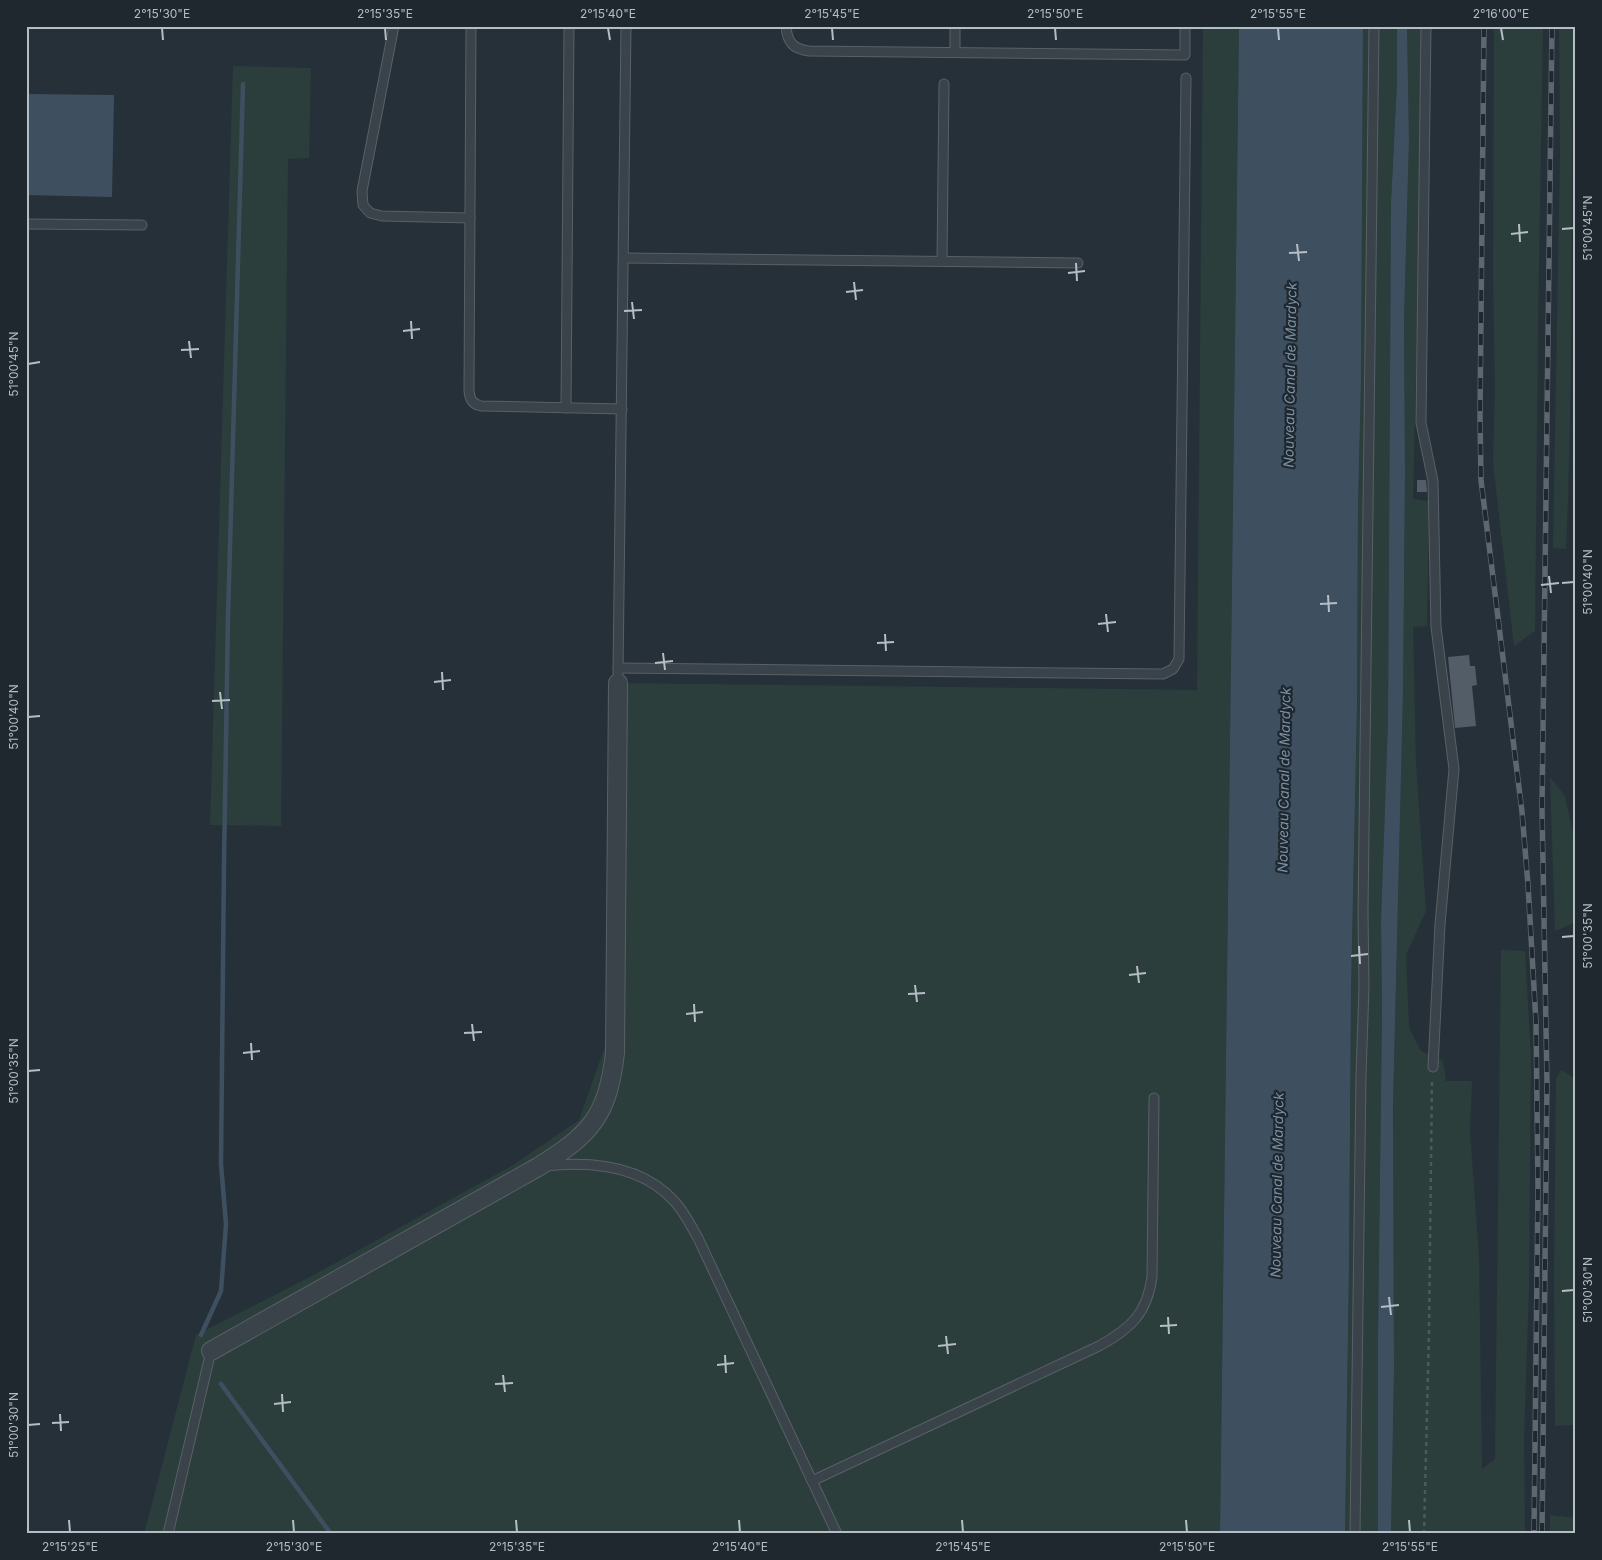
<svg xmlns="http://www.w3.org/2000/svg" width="1602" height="1560" font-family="Inter,sans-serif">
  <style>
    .green { fill: #2b3e3c }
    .water { fill: #3e5060 }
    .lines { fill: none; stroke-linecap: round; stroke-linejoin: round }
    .stream { stroke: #3e5060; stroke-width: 4.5 }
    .building { fill: #525d67 }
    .lane-casing { stroke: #586068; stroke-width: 11 }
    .street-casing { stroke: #586068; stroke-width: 20 }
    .path { stroke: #4a5b5b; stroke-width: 2.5; stroke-dasharray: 4 4; stroke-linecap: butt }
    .lane { stroke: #3a424a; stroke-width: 9 }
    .street { stroke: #3a424a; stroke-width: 18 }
    .rail-casing { stroke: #5c6770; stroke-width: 5.5 }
    .rail { stroke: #1f272f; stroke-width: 4; stroke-dasharray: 11; stroke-linecap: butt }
    .ticks { fill: none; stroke: #b5bdc5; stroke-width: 2 }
    .labels { text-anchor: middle; stroke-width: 4.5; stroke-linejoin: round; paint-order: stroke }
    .water-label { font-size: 14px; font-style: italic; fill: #7a91a5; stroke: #1f272f }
    .neatline { fill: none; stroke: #b5bdc5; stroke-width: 2 }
    .ticks-label { font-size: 12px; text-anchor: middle; fill: #b5bdc5 }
  </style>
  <rect width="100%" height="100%" fill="#263039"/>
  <!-- green -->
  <g class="green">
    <polygon points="1203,26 1239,26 1220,1534 144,1534 196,1335 308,1278 513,1165 579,1120 606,1043 610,683 1197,690"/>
    <polygon points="1363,26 1397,26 1397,83 1391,202 1388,720 1381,920 1382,1010 1378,1340 1378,1534 1345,1534 1349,1266 1351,992 1357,706 1358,506 1361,382"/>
    <polygon points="1407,26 1422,26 1418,291 1413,499 1429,501 1427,626 1413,627 1416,763 1426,911 1406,955 1409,1028 1421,1051 1443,1061 1446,1081 1472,1081 1470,1132 1479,1255 1482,1469 1495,1459 1501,950 1525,951 1531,1058 1529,1288 1524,1439 1525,1534 1391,1534 1394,1369 1393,1106 1403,693 1405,474 1404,320 1409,139"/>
    <polygon points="1494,26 1543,26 1538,325 1535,631 1514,646 1493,463 1495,388 1493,277"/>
    <path d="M 1559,26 L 1574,26 C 1570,201 1574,375 1566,549 L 1553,548 L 1560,154 Z"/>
    <polygon points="233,66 311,68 309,158 288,159 281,826 210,825"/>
    <polygon points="1550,777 1565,796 1576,847 1576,918 1572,924 1555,931"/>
    <polygon points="1561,1070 1576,1079 1576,1425 1555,1426 1554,1277 1556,1079"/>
    <polygon points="1550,1515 1576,1518 1576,1534 1550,1534"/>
  </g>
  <!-- water -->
  <g class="water">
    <polygon points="1239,26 1363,26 1361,382 1358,506 1357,706 1351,992 1349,1266 1345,1534 1220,1534"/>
    <polygon points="1397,26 1407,26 1409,139 1404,320 1405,474 1403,693 1393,1106 1394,1369 1391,1534 1378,1534 1378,1340 1382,1010 1381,920 1388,720 1391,202 1397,83"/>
    <polygon points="26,94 114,95 112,197 26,195"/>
  </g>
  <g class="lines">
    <!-- stream -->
    <g class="stream">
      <polyline points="201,1335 221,1291 226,1224 221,1164 224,863 228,617 243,84"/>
      <polyline points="221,1384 331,1534"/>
    </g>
  </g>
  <!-- building -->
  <g class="building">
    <polygon points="1417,480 1426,480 1427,492 1417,492"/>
    <polygon points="1469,655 1470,666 1475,666 1477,685 1472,686 1476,726 1455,728 1448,657"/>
  </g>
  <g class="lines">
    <!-- lane casing -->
    <g class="lane-casing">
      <g id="lane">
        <polyline points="394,26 362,191 363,205 370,213 382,216 470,218"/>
        <path d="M 471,26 L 469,391 C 470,399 472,404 481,406 L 622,409"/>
        <path d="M 786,26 C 787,42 793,49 809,51 L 1185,55 L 1185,26"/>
        <polyline points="1426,26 1421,423 1433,481 1436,627 1454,769 1440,924 1433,1067"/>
        <polyline points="955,52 955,26"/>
        <polyline points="26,224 142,225"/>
        <polyline points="624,258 1078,263"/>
        <polyline points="942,261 944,84"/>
        <polyline points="566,408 569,26"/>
        <polyline points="618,668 1163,674 1173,669 1179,659 1186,78"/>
        <polyline points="618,673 626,26"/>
        <path d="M 545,1166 C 591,1161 642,1165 675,1202 C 685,1213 691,1226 698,1238 L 837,1534"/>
        <path d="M 812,1481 L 1099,1346 C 1130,1329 1147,1314 1152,1277 L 1154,1098"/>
        <polyline points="168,1534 211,1351"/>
        <polyline points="1355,1534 1361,1075 1364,987 1363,912 1374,26"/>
      </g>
    </g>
    <!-- street casing -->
    <g class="street-casing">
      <path id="street" d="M 211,1351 L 538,1167 C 590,1135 608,1116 615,1053 L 618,683"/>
    </g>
    <!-- path -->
    <polyline class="path" points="1424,1534 1429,1331 1432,1078"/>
    <!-- lane -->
    <use href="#lane" class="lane"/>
    <!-- street -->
    <use href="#street" class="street"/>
    <!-- rail casing -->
    <g class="rail-casing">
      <g id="rail">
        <polyline points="1484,26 1480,416 1481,480 1522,812 1528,885 1536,1022 1538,1187 1534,1534"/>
        <polyline points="1542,1534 1547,1083 1542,808 1552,26"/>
      </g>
    </g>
    <!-- rail -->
    <use href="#rail" class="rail"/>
  </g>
  <!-- ticks -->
  <path class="ticks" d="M 162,28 L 163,40M 385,28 L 386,40M 608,28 L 610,40M 832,28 L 833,40M 1055,28 L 1056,40M 1278,28 L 1279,40M 1501,28 L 1503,40M 1519,224 L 1520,242M 1562,229 L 1574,228M 1511,234 L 1528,232M 1297,244 L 1299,261M 1289,253 L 1307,252M 1076,263 L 1077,281M 1068,273 L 1085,271M 854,282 L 856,300M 846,292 L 863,290M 632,302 L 634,319M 624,311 L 642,310M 411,321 L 412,339M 403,331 L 420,329M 189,341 L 191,358M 181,350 L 199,349M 28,364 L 40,362M 1549,576 L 1551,593M 1562,583 L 1574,582M 1541,585 L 1559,583M 1328,595 L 1329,612M 1320,604 L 1337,603M 1106,614 L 1108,632M 1098,624 L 1116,622M 885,634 L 886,651M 877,643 L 894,642M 663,653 L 665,670M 655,663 L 673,661M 442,672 L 443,690M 434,682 L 451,680M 220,692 L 222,709M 212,701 L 230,700M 28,717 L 40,716M 1562,937 L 1574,936M 1359,946 L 1360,964M 1351,956 L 1368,954M 1137,966 L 1139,983M 1129,975 L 1146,973M 915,985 L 917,1002M 908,994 L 925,993M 694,1004 L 695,1022M 686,1014 L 703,1012M 472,1024 L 474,1041M 464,1033 L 482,1032M 251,1043 L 252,1060M 243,1053 L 260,1051M 28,1071 L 40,1070M 1562,1291 L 1574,1290M 1389,1297 L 1391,1315M 1381,1307 L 1399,1305M 1168,1317 L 1169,1334M 1160,1326 L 1177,1325M 946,1336 L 948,1354M 938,1346 L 956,1344M 725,1355 L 726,1373M 717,1365 L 734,1363M 503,1375 L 505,1392M 495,1384 L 513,1383M 282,1394 L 283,1412M 274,1404 L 291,1402M 60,1414 L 61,1431M 52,1423 L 69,1422M 28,1425 L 40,1424M 69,1520 L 70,1532M 293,1520 L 294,1532M 516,1520 L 517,1532M 739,1520 L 740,1532M 962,1520 L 963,1532M 1186,1520 L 1187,1532M 1409,1520 L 1410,1532"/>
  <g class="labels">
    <!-- water labels -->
    <g class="water-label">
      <text transform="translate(1290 375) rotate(-89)" y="5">Nouveau Canal de Mardyck</text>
      <text transform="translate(1284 780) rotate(-89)" y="5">Nouveau Canal de Mardyck</text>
      <text transform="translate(1277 1185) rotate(-89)" y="5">Nouveau Canal de Mardyck</text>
    </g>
  </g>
  <!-- border -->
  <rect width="1602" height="1560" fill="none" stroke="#1f272f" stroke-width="55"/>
  <rect x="28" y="28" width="1546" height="1504" class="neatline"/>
  <g class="ticks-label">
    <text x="162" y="18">2°15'30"E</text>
    <text x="385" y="18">2°15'35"E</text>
    <text x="608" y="18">2°15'40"E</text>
    <text x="832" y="18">2°15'45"E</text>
    <text x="1055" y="18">2°15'50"E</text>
    <text x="1278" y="18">2°15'55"E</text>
    <text x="1501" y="18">2°16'00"E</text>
    <text transform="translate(1588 228) rotate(-90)" y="4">51°00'45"N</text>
    <text transform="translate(14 364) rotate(-90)" y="4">51°00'45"N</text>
    <text transform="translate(1588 582) rotate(-90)" y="4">51°00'40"N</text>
    <text transform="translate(14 717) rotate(-90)" y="4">51°00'40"N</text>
    <text transform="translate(1588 936) rotate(-90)" y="4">51°00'35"N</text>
    <text transform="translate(14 1071) rotate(-90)" y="4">51°00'35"N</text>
    <text transform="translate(1588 1290) rotate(-90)" y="4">51°00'30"N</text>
    <text transform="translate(14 1425) rotate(-90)" y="4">51°00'30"N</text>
    <text x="70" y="1551">2°15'25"E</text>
    <text x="294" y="1551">2°15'30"E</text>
    <text x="517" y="1551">2°15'35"E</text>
    <text x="740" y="1551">2°15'40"E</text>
    <text x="963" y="1551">2°15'45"E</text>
    <text x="1187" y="1551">2°15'50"E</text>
    <text x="1410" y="1551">2°15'55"E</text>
  </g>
</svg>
